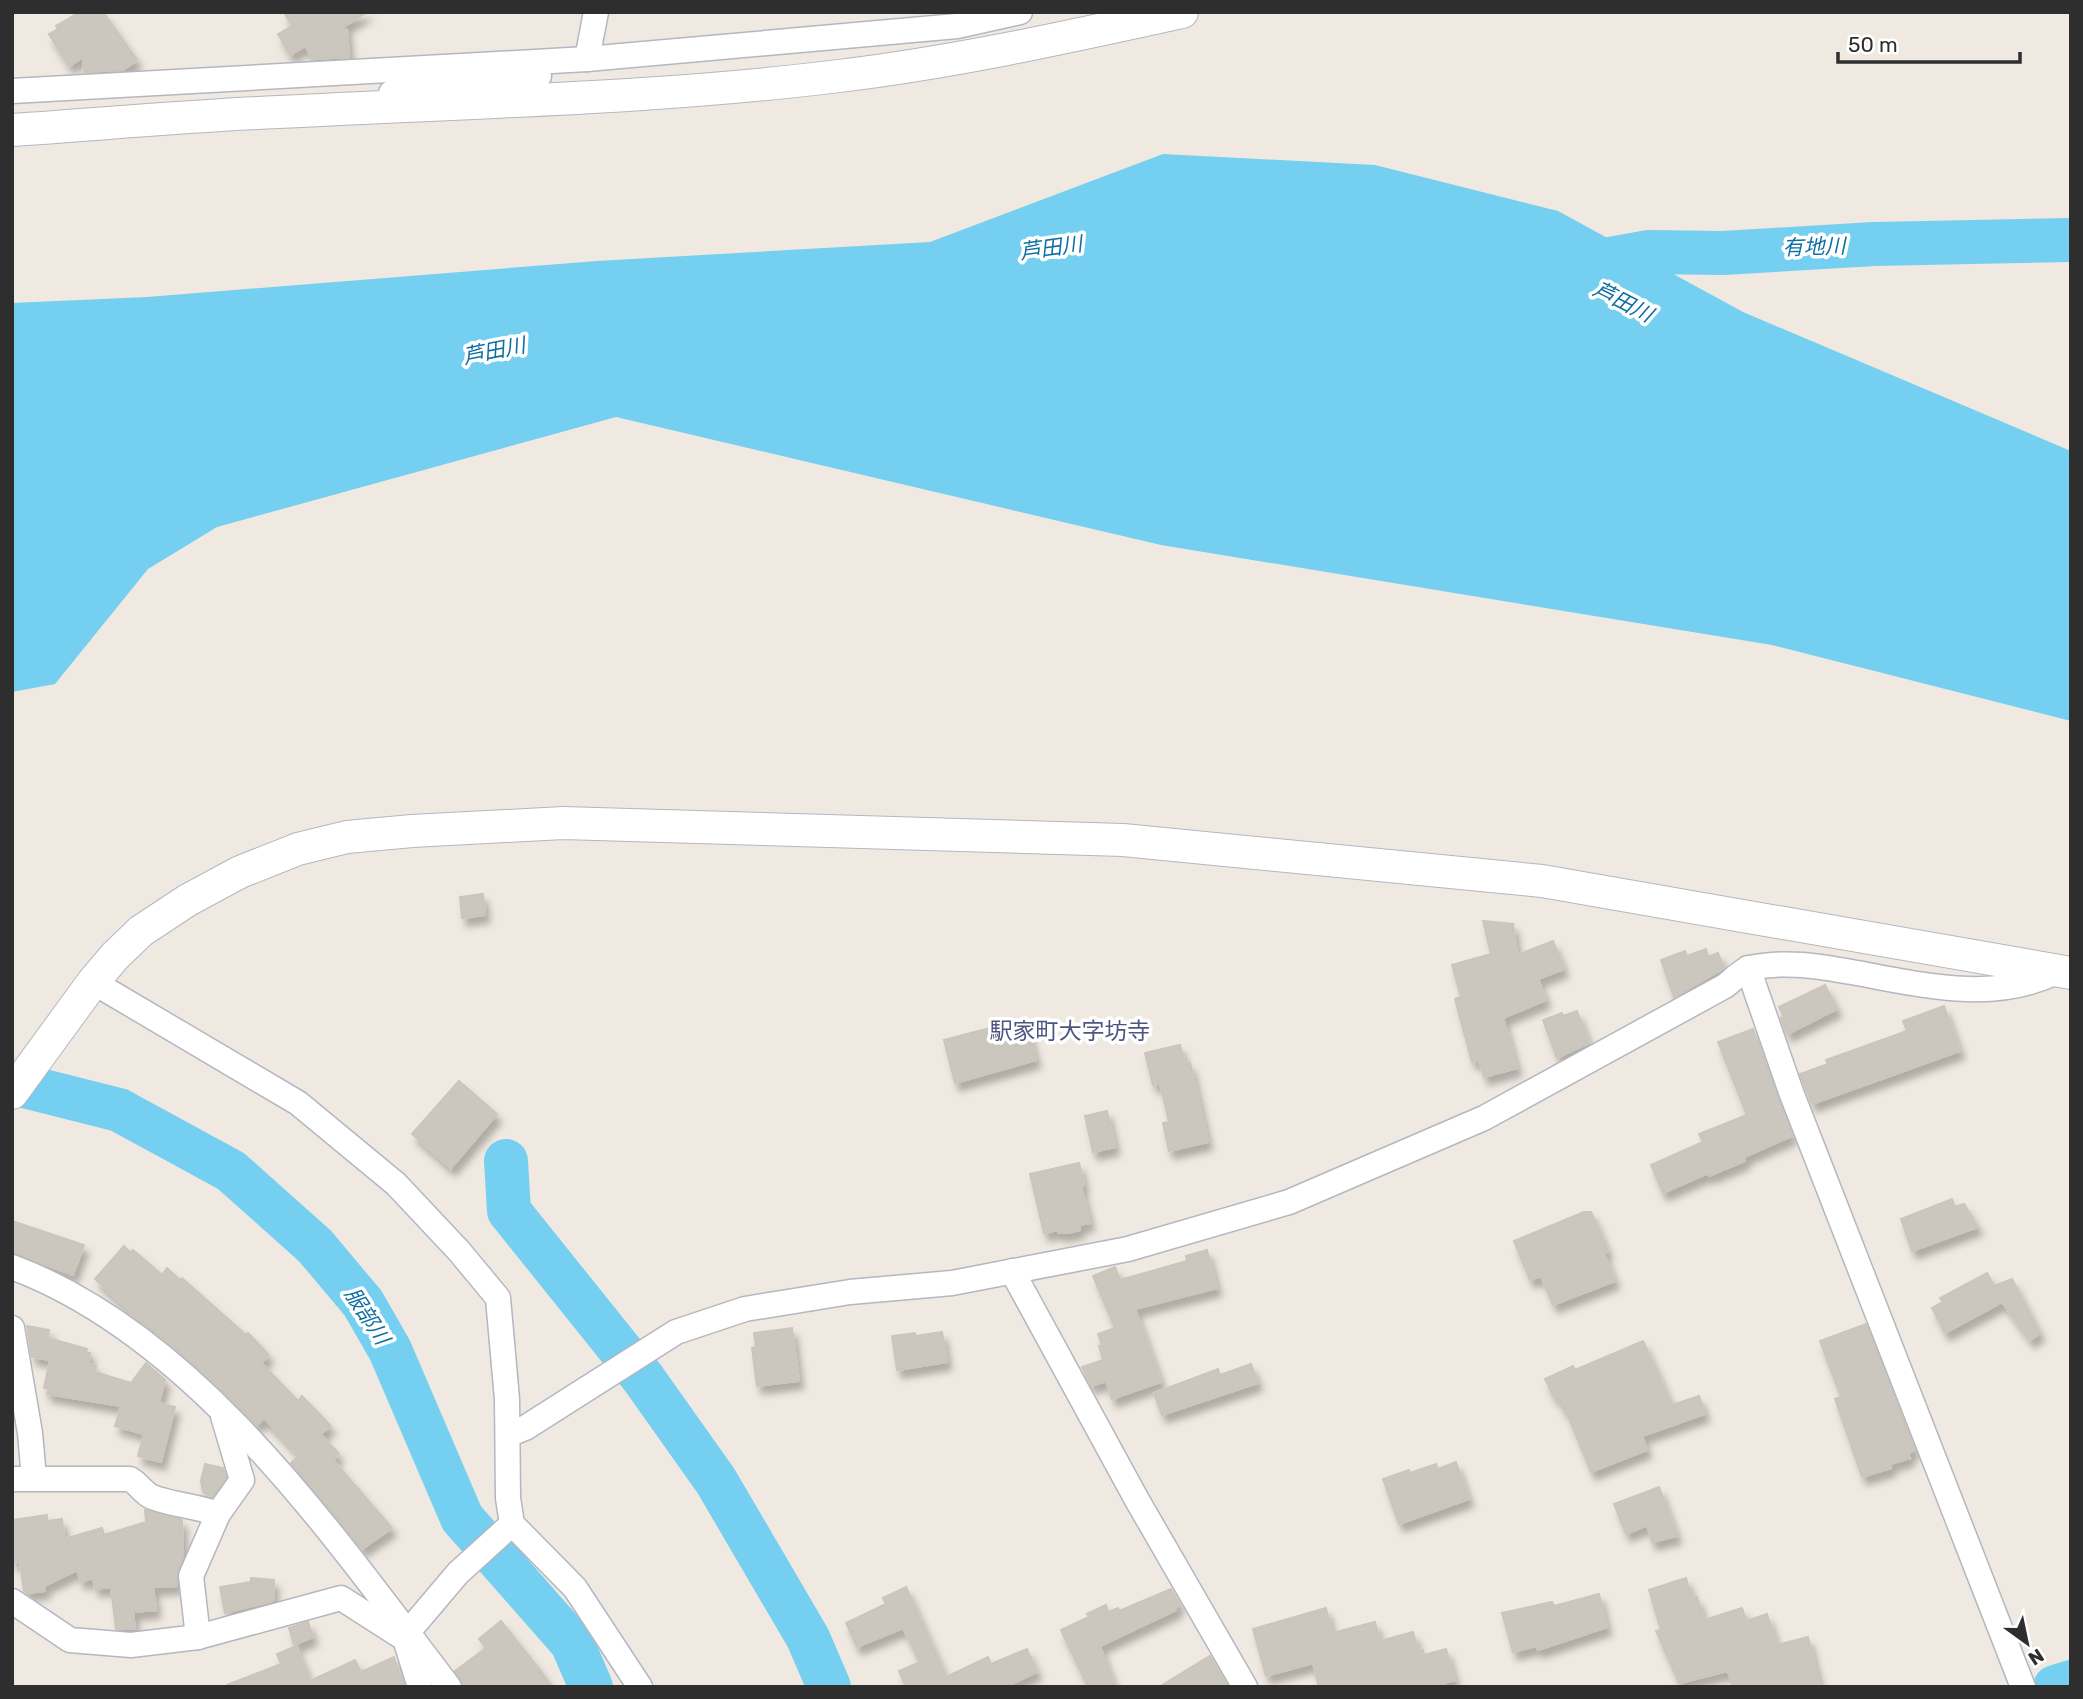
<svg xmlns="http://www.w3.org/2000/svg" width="2083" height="1699" font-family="Rubik,'Noto Sans JP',sans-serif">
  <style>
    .water { fill: #75cff0 }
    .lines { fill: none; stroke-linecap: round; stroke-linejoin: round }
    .river { stroke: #75cff0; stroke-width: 44 }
    .building { fill: #cbc7bf; stroke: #cbc5ba; stroke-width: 2; filter: url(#shadow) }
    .minor-casing { stroke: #b4b7c1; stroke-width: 27 }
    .tertiary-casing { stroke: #b4b7c1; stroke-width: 34 }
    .minor { stroke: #fff; stroke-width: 24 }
    .tertiary { stroke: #fff; stroke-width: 32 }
    .labels { text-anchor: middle; stroke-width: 7; stroke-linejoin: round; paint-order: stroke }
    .water-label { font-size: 21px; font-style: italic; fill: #0d6fa3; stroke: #fff }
    .quarter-label { font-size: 23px; fill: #4d5680; stroke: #fff }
  </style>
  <defs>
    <filter id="shadow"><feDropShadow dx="4.5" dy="8" stdDeviation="3.5" flood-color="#0004"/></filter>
  </defs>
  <rect width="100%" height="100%" fill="#efe9e1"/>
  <!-- water -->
  <polygon class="water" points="1163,154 1375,165 1558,211 1743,312 2071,451 2071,721 1772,645 1161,545 616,417 217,527 148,569 55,684 12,692 12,303 147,297 597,261 930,242"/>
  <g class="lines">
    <!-- river -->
    <g class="river">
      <polyline points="1577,265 1649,252 1723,253 1874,244 2071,240"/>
      <polyline points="12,1083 119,1110 231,1171 315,1246 363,1303 390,1350 462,1518 572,1643 591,1687"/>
      <polyline points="506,1161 509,1211 643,1378 716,1481 808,1638 829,1687"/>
      <polyline points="2055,1687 2071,1682"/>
    </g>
  </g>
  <!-- building -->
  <g class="building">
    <polygon points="80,12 103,12 137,60 123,70 84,72 83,57 69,66 49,34 58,29 56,26"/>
    <polygon points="284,12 367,12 340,29 347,29 349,57 313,59 305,46 290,55 278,34 292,26"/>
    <polygon points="483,894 485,915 462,918 460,897"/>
    <polygon points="1483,921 1513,924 1517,955 1553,941 1564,969 1538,979 1546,1000 1503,1018 1517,1068 1484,1077 1479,1060 1472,1062 1455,999 1461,997 1452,965 1491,954"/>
    <polygon points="1706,949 1708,957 1718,953 1724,968 1674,997 1661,960 1685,951 1687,956"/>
    <polygon points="1825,985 1837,1009 1787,1034 1781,1018 1784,1017 1779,1007"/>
    <polygon points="1944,1006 1960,1051 1812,1104 1800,1074 1828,1064 1826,1060 1907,1031 1903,1021"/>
    <polygon points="1577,1011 1589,1043 1557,1058 1543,1020 1562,1013 1563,1016"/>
    <polygon points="1025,1019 1036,1060 955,1083 944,1040"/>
    <polygon points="1753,1029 1792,1136 1744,1157 1745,1161 1709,1176 1708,1173 1663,1193 1651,1165 1703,1142 1699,1134 1747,1115 1718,1042"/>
    <polygon points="1180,1045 1185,1064 1190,1063 1208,1142 1169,1151 1163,1123 1169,1122 1160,1083 1153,1085 1145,1053"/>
    <polygon points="459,1081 497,1114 451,1168 412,1134"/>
    <polygon points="1107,1111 1115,1147 1093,1152 1085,1116"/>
    <polygon points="1079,1163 1084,1185 1081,1186 1090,1223 1079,1225 1080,1230 1067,1233 1058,1233 1058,1230 1044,1233 1030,1174"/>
    <polygon points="1952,1199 1955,1207 1964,1204 1978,1227 1912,1251 1901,1219"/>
    <polygon points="1584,1212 1591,1212 1608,1251 1604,1253 1615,1281 1553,1305 1541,1276 1530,1280 1514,1241"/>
    <polygon points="12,1221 84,1245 73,1275 12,1252"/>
    <polygon points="124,1246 130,1252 133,1250 162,1275 167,1268 180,1280 182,1278 246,1335 248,1333 269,1355 261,1363 298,1401 302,1396 331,1426 320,1434 339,1454 333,1460 392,1528 362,1549 291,1463 299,1455 264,1418 257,1425 211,1379 152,1329 130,1314 131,1312 95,1279"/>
    <polygon points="1207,1250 1217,1288 1135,1309 1161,1382 1112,1399 1106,1381 1091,1386 1082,1367 1103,1360 1099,1346 1102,1345 1098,1334 1115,1328 1093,1276 1115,1267 1120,1280 1187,1261 1186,1256"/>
    <polygon points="1987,1273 1994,1286 2012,1279 2040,1333 2030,1340 2002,1302 1945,1333 1932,1308 1943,1302 1940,1298"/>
    <polygon points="1866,1324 1915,1450 1908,1453 1910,1458 1890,1464 1891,1468 1862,1477 1835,1399 1841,1397 1820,1341"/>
    <polygon points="27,1326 49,1330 48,1338 87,1349 86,1353 90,1353 88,1364 96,1366 95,1372 131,1383 146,1363 165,1380 159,1403 175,1407 161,1462 138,1456 144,1434 115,1426 121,1406 47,1394 49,1389 44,1388 50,1360 32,1357"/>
    <polygon points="792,1328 799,1381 757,1386 752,1348 756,1347 754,1333"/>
    <polygon points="942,1332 947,1362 897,1370 892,1336 915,1333 916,1336"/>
    <polygon points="1643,1341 1672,1405 1699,1396 1705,1414 1642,1436 1647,1450 1591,1472 1565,1408 1563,1409 1557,1396 1554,1397 1545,1379 1573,1366 1575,1370"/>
    <polygon points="1251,1364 1258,1383 1162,1415 1154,1393 1218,1369 1220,1375"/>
    <polygon points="1456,1462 1469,1499 1399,1524 1383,1479 1409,1470 1410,1473 1436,1464 1438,1469"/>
    <polygon points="205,1464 223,1468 226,1477 212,1497 203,1492 201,1481"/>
    <polygon points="1659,1487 1677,1536 1652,1542 1647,1525 1626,1534 1614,1504"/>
    <polygon points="145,1510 182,1520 183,1556 177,1571 177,1586 153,1587 156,1610 133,1612 135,1629 116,1629 111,1587 95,1589 93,1578 81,1582 77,1570 44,1586 45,1591 27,1593 24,1591 20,1561 12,1562 12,1520 47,1515 47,1521 62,1519 64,1539 102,1528 104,1535 146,1522"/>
    <polygon points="251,1578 274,1580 273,1601 225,1613 220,1587 251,1582"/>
    <polygon points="1686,1578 1692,1598 1697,1597 1704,1620 1742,1608 1746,1621 1767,1614 1777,1645 1808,1637 1820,1687 1733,1687 1728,1671 1679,1683 1656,1631 1661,1630 1649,1590"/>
    <polygon points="906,1587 946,1677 988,1657 991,1664 1027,1649 1037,1672 1005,1687 906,1687 899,1671 920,1662 903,1628 857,1647 846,1623 886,1604 883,1598"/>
    <polygon points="1171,1589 1180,1605 1175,1607 1176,1610 1100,1646 1115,1687 1088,1687 1061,1630 1089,1617 1087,1614 1106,1605 1108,1612 1118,1608 1119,1611"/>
    <polygon points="1599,1594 1607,1627 1538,1650 1537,1646 1513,1652 1502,1613 1552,1602 1554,1606"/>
    <polygon points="1326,1608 1332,1633 1375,1622 1380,1641 1413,1632 1418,1651 1423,1650 1424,1655 1446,1649 1455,1680 1444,1683 1445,1687 1319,1687 1313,1663 1266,1676 1253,1629"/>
    <polygon points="501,1621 540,1670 552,1687 464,1687 455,1671 486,1648 479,1639"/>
    <polygon points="308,1622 313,1637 294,1645 289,1628"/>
    <polygon points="296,1646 310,1681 355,1660 361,1672 394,1657 404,1687 227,1687 227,1685 281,1664 277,1654"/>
    <polygon points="1210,1656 1228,1687 1159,1687"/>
  </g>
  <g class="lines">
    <!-- minor casing -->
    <g class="minor-casing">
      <g id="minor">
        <polyline points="587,59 596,12"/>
        <polyline points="12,91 587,59 957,26 1020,12"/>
        <polyline points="391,93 539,76"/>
        <polyline points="1748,968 1791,1092 2023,1687"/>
        <polyline points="93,982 298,1103 396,1184 459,1251 498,1298 507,1399 508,1498 512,1524 575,1588 640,1687"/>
        <path d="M 12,1267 C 197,1336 333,1536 449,1687"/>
        <polyline points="1012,1271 1137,1500 1245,1687"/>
        <polyline points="12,1328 30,1433 34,1478"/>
        <path d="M 508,1435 L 525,1428 L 676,1332 L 745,1309 L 850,1292 L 952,1283 L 1128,1249 L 1289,1202 L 1484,1118 L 1725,986 C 1733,980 1742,970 1751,968 C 1787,960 1823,967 1857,973 C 1922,985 1995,1003 2056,972"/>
        <path d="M 12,1479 L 130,1479 C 139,1484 143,1493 152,1497 C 173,1505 196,1506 218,1514"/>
        <polyline points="12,1601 70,1640 131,1645 198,1637 341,1598 405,1639"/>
        <polyline points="198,1637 191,1576 218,1514 242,1480 223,1416"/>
        <polyline points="420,1687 405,1639 408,1632 458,1573 512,1524"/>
      </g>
    </g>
    <!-- tertiary casing -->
    <g class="tertiary-casing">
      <g id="tertiary">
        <path d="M 12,130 C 101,124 189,116 278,112 C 465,102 653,99 839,76 C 955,62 1068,37 1182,12"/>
        <polyline points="12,1093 93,982 115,956 141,931 188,900 240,872 298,849 347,837 412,831 563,823 1123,840 1542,881 2071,973"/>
      </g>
    </g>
    <!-- minor -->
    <use href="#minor" class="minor"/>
    <!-- tertiary -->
    <use href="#tertiary" class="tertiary"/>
  </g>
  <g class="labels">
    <!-- water labels -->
    <g class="water-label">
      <text transform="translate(1814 247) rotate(-2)" y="7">有地川</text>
      <text transform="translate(1051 248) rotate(-8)" y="7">芦田川</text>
      <text transform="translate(1623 302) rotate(27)" y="7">芦田川</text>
      <text transform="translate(494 351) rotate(-11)" y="7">芦田川</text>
      <text transform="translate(367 1316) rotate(57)" y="7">服部川</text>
    </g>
    <!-- quarter labels -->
    <g class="quarter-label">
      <text x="1070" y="1039">駅家町大字坊寺</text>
    </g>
  </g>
  <!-- border -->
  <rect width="2083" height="1699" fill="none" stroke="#2e2e2e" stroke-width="28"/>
  <!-- north arrow -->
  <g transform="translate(2027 1643) rotate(147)" stroke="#ffffff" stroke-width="5" paint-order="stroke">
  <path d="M0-5L12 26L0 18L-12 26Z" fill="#2e2e2e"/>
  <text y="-10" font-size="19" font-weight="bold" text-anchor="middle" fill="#2e2e2e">N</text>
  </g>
  <!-- scale -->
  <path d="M1838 52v10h182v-10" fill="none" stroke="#2e2e2e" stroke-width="3.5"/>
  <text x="1848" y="52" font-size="21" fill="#2e2e2e" stroke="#ffffff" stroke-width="5" paint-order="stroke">50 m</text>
</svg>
